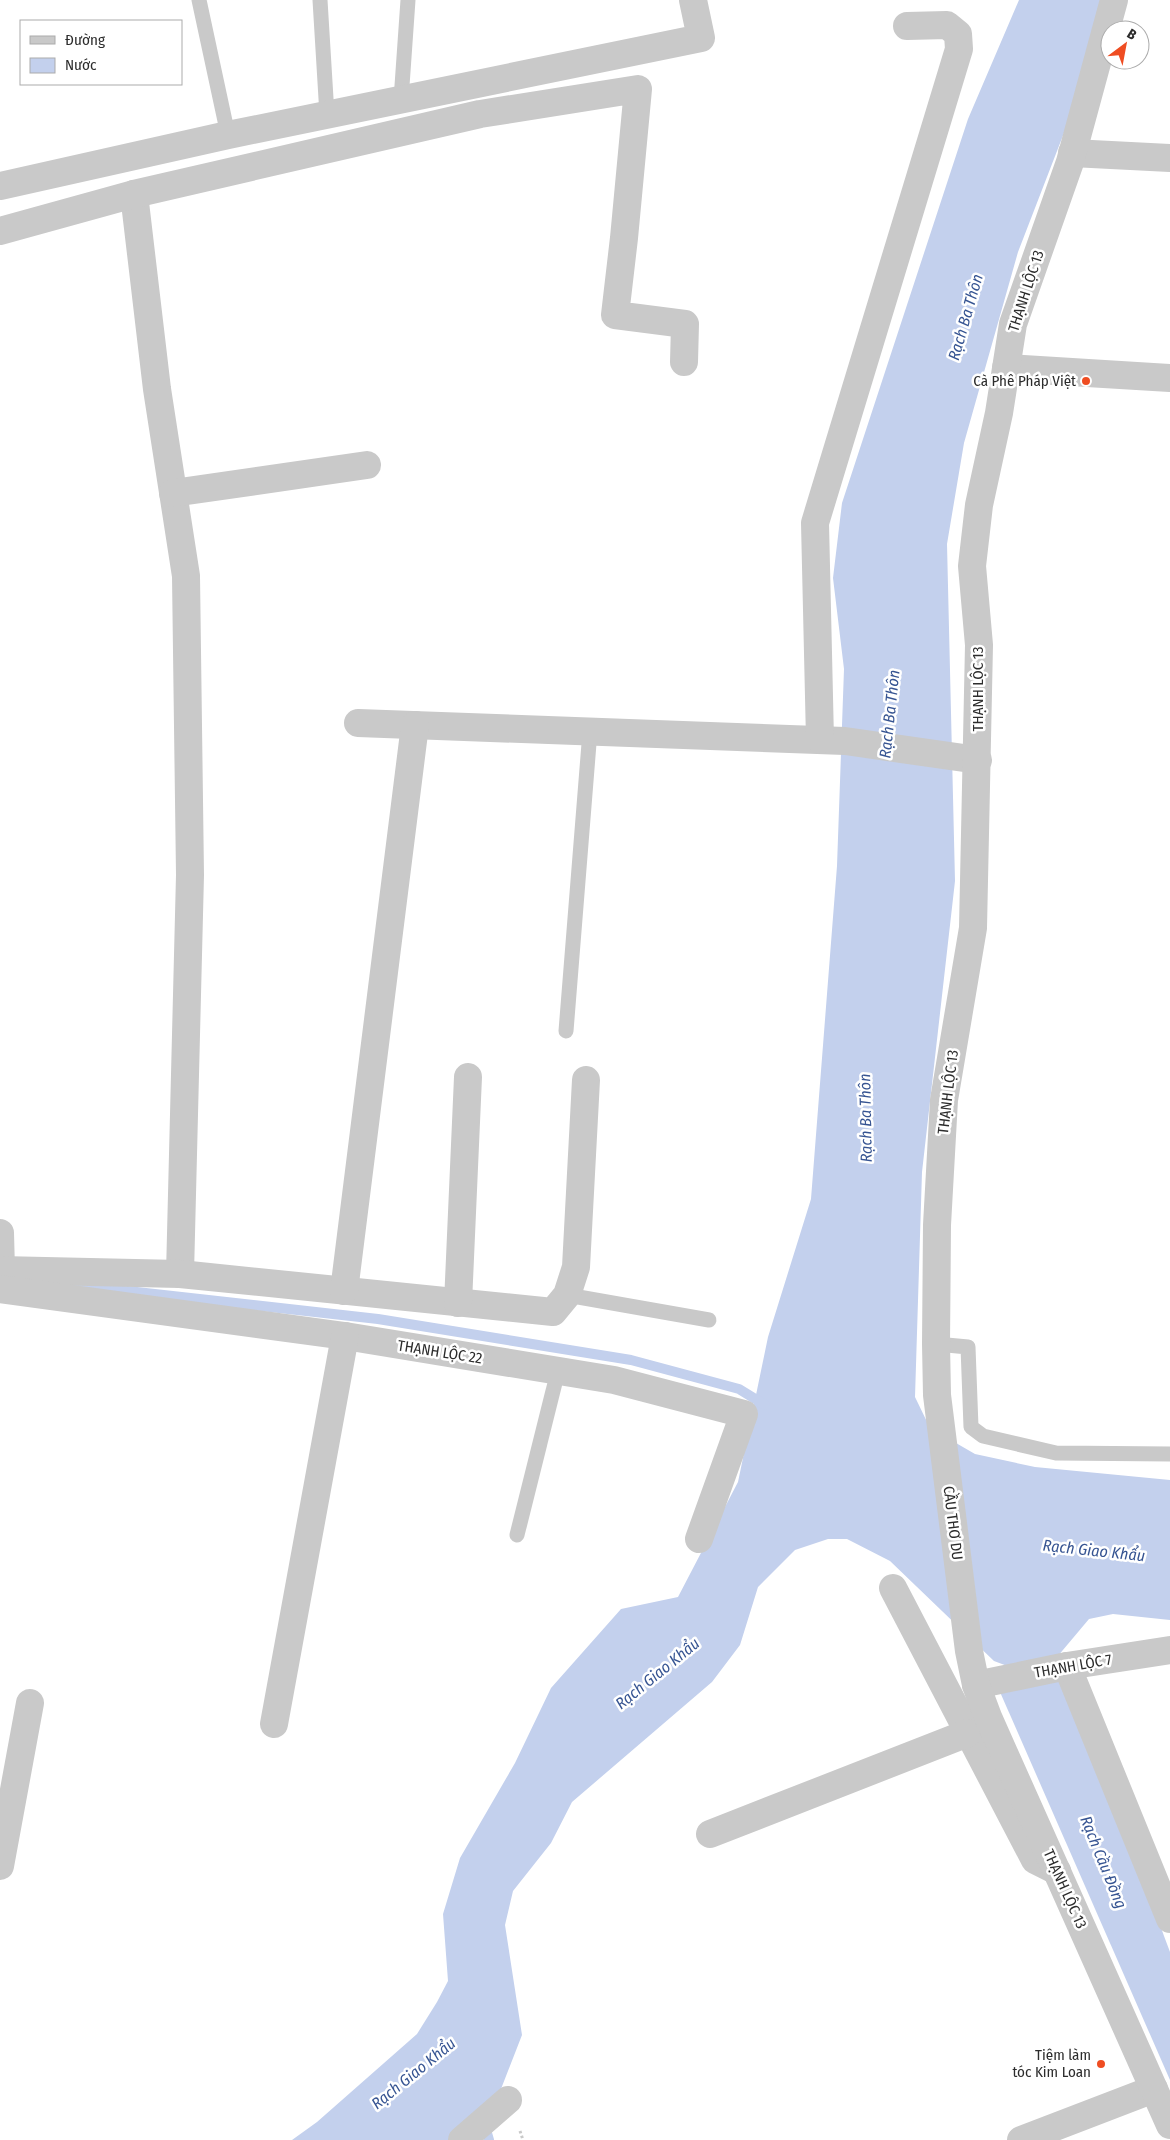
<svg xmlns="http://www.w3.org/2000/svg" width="1170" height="2140" font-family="'Fira Sans Condensed',sans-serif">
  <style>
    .water { fill: #c3d0ed }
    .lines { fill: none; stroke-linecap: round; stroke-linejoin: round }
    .stream { stroke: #c3d0ed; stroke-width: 10 }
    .path { stroke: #c9c9c9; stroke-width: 3; stroke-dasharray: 2.5 2.5; stroke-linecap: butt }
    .service { stroke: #c9c9c9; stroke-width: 15 }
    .minor { stroke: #c9c9c9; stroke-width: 28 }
    .tertiary { stroke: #c9c9c9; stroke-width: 28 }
    .poi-dot { fill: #ef4d22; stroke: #fff; stroke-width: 2 }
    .labels { text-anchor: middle; stroke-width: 5; stroke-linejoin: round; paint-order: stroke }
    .street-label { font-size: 15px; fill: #2c2c2c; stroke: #fff }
    .poi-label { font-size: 15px; fill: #2c2c2c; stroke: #fff; text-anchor: end }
    .water-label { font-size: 16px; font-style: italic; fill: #365492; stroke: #fff }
  </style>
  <rect width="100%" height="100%" fill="#fff"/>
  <!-- water -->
  <g class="water">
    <polygon points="1019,0 1112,0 1096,50 1018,252 964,443 947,544 955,881 922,1172 915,1397 930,1428 975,1454 1035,1467 1170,1480 1170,1620 1113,1614 1089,1619 1052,1663 1010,1667 994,1661 890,1561 847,1539 828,1539 795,1550 758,1587 740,1645 712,1682 572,1802 551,1843 513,1891 505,1925 522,2035 501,2089 450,2140 292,2140 317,2122 417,2034 437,2002 448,1981 443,1914 460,1858 515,1763 551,1688 621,1609 678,1597 738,1482 768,1337 811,1199 837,866 844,669 833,578 842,503 968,119"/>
    <polygon points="1059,1680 1145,1885 1170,1952 1170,2080 1000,1692"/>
  </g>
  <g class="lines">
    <!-- stream -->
    <g class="stream">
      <polyline points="65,1284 378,1319 631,1360 739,1389 765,1405"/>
      <polyline points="484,2123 489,2140"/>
    </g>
    <!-- path -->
    <polyline class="path" points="520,2131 523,2140"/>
    <!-- service -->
    <g class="service">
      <polyline points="199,0 228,135"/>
      <polyline points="320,0 327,115"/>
      <polyline points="401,100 408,0"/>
      <polyline points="566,1031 590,731"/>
      <polyline points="567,1295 709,1320"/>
      <polyline points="936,1344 968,1347 971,1427 983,1436 1056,1453 1170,1454"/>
      <polyline points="517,1535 558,1371"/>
    </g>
    <!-- minor -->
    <g class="minor">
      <polyline points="1072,153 1170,158"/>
      <polyline points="0,186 228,135 701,38 693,0"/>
      <polyline points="134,194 157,389 186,576 190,875 180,1274"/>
      <polyline points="0,231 134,194 480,114 638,89 624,238 615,315 685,324 684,362"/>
      <polyline points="1006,368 1170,378"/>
      <polyline points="173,493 367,465"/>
      <polyline points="358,723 845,741 978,760"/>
      <polyline points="820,740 815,523 959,49 958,34 947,25 907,26"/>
      <polyline points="0,1233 1,1270"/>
      <polyline points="0,1270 180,1274 553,1312 567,1295 576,1267 586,1080"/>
      <polyline points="0,1289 345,1336 614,1380 744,1414 699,1539"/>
      <polyline points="344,1291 415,725"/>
      <polyline points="458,1303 468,1077"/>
      <polyline points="893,1588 1035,1860 1057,1871"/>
      <polyline points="1067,1666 1170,1919"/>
      <polyline points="976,1685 1067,1666 1170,1650"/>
      <polyline points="274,1724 345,1336"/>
      <polyline points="710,1834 968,1733"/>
      <polyline points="0,1866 30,1703"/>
      <polyline points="462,2140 508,2100"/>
      <polyline points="1021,2140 1154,2089"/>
    </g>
    <!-- tertiary -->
    <polyline class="tertiary" points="1114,0 1070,162 1013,324 999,413 979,505 972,566 979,645 973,928 944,1100 937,1225 936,1344 937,1395 969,1651 976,1685 988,1717 1170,2125"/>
  </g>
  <!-- markers -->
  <g class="poi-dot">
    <circle cx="1086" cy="381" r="5"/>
    <circle cx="1101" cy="2064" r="5"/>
  </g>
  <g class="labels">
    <!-- street labels -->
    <g class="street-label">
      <text transform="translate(1026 291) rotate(-72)" y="5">THẠNH LỘC 13</text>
      <text transform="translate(978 689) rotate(-90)" y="5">THẠNH LỘC 13</text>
      <text transform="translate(948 1092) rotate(-83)" y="5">THẠNH LỘC 13</text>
      <text transform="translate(440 1352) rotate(9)" y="5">THẠNH LỘC 22</text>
      <text transform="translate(953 1523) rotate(83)" y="5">CẦU THƠ DU</text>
      <text transform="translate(1073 1666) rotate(-10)" y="5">THẠNH LỘC 7</text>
      <text transform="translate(1065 1889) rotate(66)" y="5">THẠNH LỘC 13</text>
    </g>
    <!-- poi labels -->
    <g class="poi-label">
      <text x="1076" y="386">Cà Phê Pháp Việt</text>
      <text x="1091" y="2060">Tiệm làm<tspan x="1091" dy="17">tóc Kim Loan</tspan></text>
    </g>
    <!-- water labels -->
    <g class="water-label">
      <text transform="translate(965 317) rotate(-74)" y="6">Rạch Ba Thôn</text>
      <text transform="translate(889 714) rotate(-84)" y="6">Rạch Ba Thôn</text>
      <text transform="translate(865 1118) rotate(-91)" y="6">Rạch Ba Thôn</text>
      <text transform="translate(1094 1550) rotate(6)" y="6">Rạch Giao Khẩu</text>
      <text transform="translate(657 1673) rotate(-39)" y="6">Rạch Giao Khẩu</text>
      <text transform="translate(1104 1862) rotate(68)" y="6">Rạch Cầu Đồng</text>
      <text transform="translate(413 2073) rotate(-39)" y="6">Rạch Giao Khẩu</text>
    </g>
  </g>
  <!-- legend -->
  <rect x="20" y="20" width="162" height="65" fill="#ffffff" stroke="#ababab"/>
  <rect x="30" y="36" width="25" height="8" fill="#c9c9c9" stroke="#ababab"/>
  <text x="65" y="45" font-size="15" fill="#2c2c2c">Đường</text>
  <rect x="30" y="58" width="25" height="15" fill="#c3d0ed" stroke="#ababab"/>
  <text x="65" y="70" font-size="15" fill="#2c2c2c">Nước</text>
  <!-- north arrow -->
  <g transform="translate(1125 45) rotate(32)"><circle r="24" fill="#ffffff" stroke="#ababab"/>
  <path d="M0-4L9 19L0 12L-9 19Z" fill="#ef4d22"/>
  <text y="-8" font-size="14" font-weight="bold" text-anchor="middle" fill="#2c2c2c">B</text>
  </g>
</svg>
